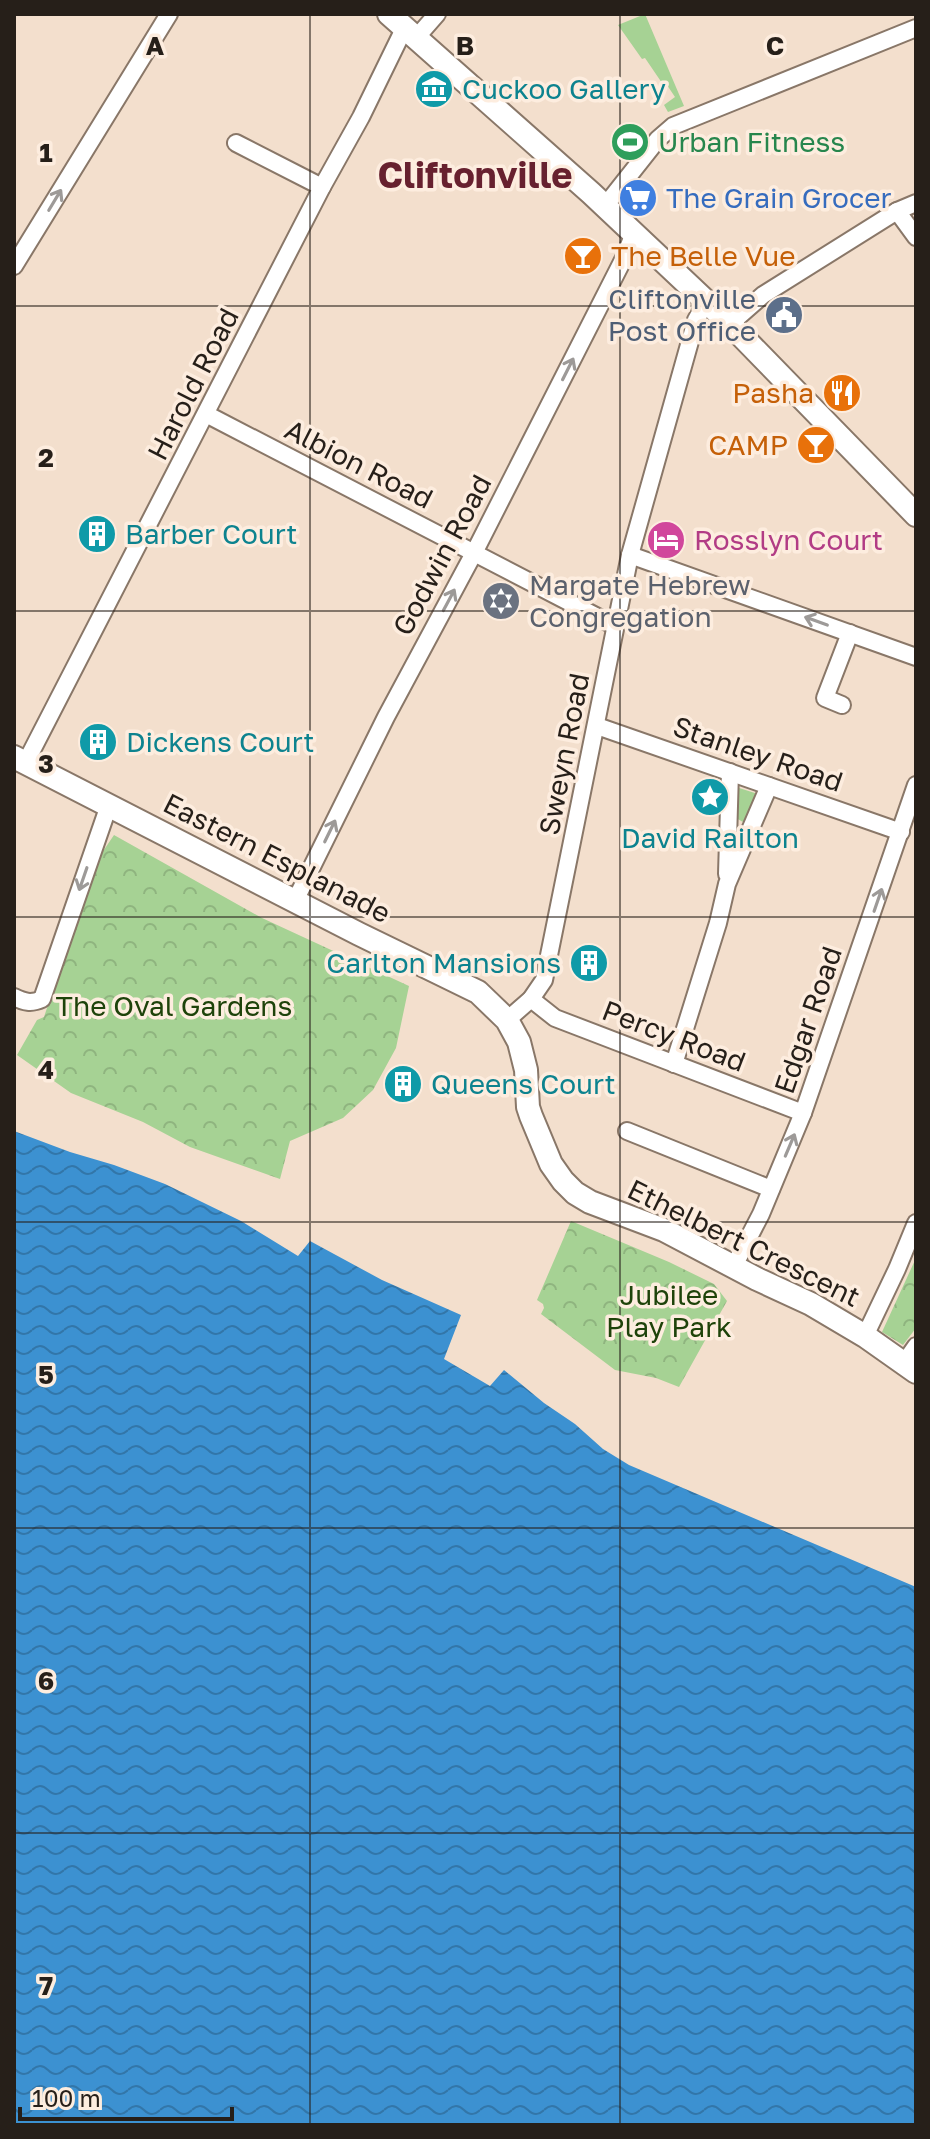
<svg xmlns="http://www.w3.org/2000/svg" width="930" height="2139" font-family="'Golos Text',sans-serif">
  <style>
    .green { fill: #a6d294 }
    .forest { fill: url(#forest-crowns) }
    .water { fill: url(#water-waves) }
    .lines { fill: none; stroke-linecap: round; stroke-linejoin: round }
    .minor-casing { stroke: #897768; stroke-width: 20 }
    .major-casing { stroke: #897768; stroke-width: 26 }
    .minor { stroke: #fff; stroke-width: 16 }
    .major { stroke: #fff; stroke-width: 22 }
    .oneway { stroke: #9d9a98 }
    .grid { fill: none; stroke: #261f19; stroke-width: 2; stroke-opacity: 0.55 }
    .labels { text-anchor: middle; stroke-width: 7; stroke-linejoin: round; paint-order: stroke }
    .culture-label { font-size: 28px; fill: #0d838f; stroke: #fdeddf; text-anchor: start }
    .leisure-label { font-size: 28px; fill: #27864d; stroke: #fdeddf; text-anchor: start }
    .shop-label { font-size: 28px; fill: #366cbe; stroke: #fdeddf; text-anchor: start }
    .food-label { font-size: 28px; fill: #c56008; stroke: #fdeddf; text-anchor: end }
    .service-label { font-size: 28px; fill: #4e5e75; stroke: #fdeddf; text-anchor: end }
    .street-label { font-size: 28px; fill: #261f19; stroke: #fdeddf }
    .hotel-label { font-size: 28px; fill: #b23c85; stroke: #fdeddf; text-anchor: start }
    .worship-label { font-size: 28px; fill: #5b616d; stroke: #fdeddf; text-anchor: start }
    .park-label { font-size: 28px; fill: #1e430a; stroke: #fdeddf }
    .district-label { font-size: 36px; font-weight: bold; fill: #67212f; stroke: #fdeddf }
    .grid-label { font-size: 26px; text-anchor: middle; font-weight: bold; fill: #261f19; stroke: #fdeddf; stroke-width: 7; stroke-linejoin: round; paint-order: stroke }
  </style>
  <defs>
    <pattern id="forest-crowns" width="20" height="18" patternUnits="userSpaceOnUse" patternTransform="scale(2)"><rect width="20" height="18" fill="#a6d294"/><path d="M2 6a3 3 0 1 1 6 0M12 15a3 3 0 1 1 6 0" fill="none" stroke="#8fb47f"/></pattern>
    <pattern id="water-waves" width="16" height="10" patternUnits="userSpaceOnUse" patternTransform="scale(2)"><rect width="16" height="10" fill="#3c91d1"/><path d="M0 5q4-4 8 0t8 0" fill="none" stroke="#3276a9"/></pattern>
  </defs>
  <rect width="100%" height="100%" fill="#f3dfcd"/>
  <!-- green -->
  <g class="green">
    <polygon points="645,14 684,106 668,112 664,105 675,97 665,82 662,83 645,58 642,59 618,25"/>
    <polygon points="736,787 758,794 745,822 743,822 736,818"/>
  </g>
  <!-- forest -->
  <g class="forest">
    <polygon points="114,835 262,918 409,986 396,1048 373,1090 343,1118 290,1141 280,1179 190,1147 143,1122 71,1093 17,1055 37,1020 44,1017 95,863"/>
    <polygon points="571,1221 669,1262 714,1284 727,1301 679,1387 656,1378 615,1370 541,1314 544,1308 543,1304 537,1300"/>
    <polygon points="916,1258 916,1328 903,1345 882,1332"/>
  </g>
  <!-- water -->
  <polygon class="water" points="14,1131 70,1152 114,1165 165,1184 241,1221 298,1256 310,1241 382,1280 461,1315 444,1359 490,1386 504,1370 544,1403 575,1424 603,1449 629,1465 916,1587 916,2125 14,2125"/>
  <g class="lines">
    <!-- minor casing -->
    <g class="minor-casing">
      <g id="minor">
        <polyline points="416,38 437,14"/>
        <polyline points="236,143 322,187"/>
        <polyline points="605,206 658,139 673,126 916,28"/>
        <polyline points="897,211 916,237"/>
        <polyline points="14,266 169,14"/>
        <polyline points="730,324 763,295 897,211 916,203"/>
        <polyline points="206,414 615,626"/>
        <polyline points="630,555 916,657"/>
        <polyline points="842,705 825,698 850,633"/>
        <polyline points="597,726 901,832"/>
        <polyline points="26,762 322,187 361,117 401,35 406,29"/>
        <polyline points="727,874 730,772"/>
        <polyline points="295,901 386,717 474,553 624,258 634,233"/>
        <path d="M 14,997 C 24,1002 31,1004 42,999 L 109,805"/>
        <polyline points="531,999 555,1018 803,1113"/>
        <polyline points="507,1020 531,999 544,980 630,555 696,320 706,302"/>
        <polyline points="674,1064 718,923 727,884 769,786"/>
        <polyline points="627,1131 771,1189"/>
        <polyline points="734,1266 761,1214 803,1113 916,785"/>
        <polyline points="865,1336 897,1269 916,1223"/>
        <polyline points="904,1363 916,1346"/>
      </g>
    </g>
    <!-- major casing -->
    <g class="major-casing">
      <g id="major">
        <polyline points="389,14 591,193 730,324 916,515"/>
        <polyline points="14,757 359,934 478,992 507,1020 519,1042 526,1070 528,1107 531,1116 551,1164 563,1181 575,1193 590,1202 664,1230 757,1279 811,1304 865,1336 916,1372"/>
      </g>
    </g>
    <!-- minor -->
    <use href="#minor" class="minor"/>
    <!-- major -->
    <use href="#major" class="major"/>
  </g>
  <!-- one-way arrows -->
  <defs><path id="oneway-shaft" d="M-6 0H5M1.5-3L5.5 0L1.5 3" fill="none" stroke-width="1.6" stroke-linecap="round" stroke-linejoin="round" transform="scale(2)"/></defs>
  <g class="oneway">
    <use href="#oneway-shaft" transform="translate(55 200) rotate(-59)"/>
    <use href="#oneway-shaft" transform="translate(568 369) rotate(-63)"/>
    <use href="#oneway-shaft" transform="translate(449 600) rotate(-62)"/>
    <use href="#oneway-shaft" transform="translate(816 621) rotate(-160)"/>
    <use href="#oneway-shaft" transform="translate(330 831) rotate(-64)"/>
    <use href="#oneway-shaft" transform="translate(83 879) rotate(109)"/>
    <use href="#oneway-shaft" transform="translate(878 900) rotate(-71)"/>
    <use href="#oneway-shaft" transform="translate(790 1145) rotate(-67)"/>
  </g>
  <!-- grid -->
  <path class="grid" d="M 310,14 L 310,2125M 620,14 L 620,2125M 14,306 L 916,306M 14,611 L 916,611M 14,917 L 916,917M 14,1222 L 916,1222M 14,1528 L 916,1528M 14,1833 L 916,1833"/>
  <!-- icons -->
  <defs>
    <g id="museum-disc" transform="scale(2)"><circle r="9.5" fill="#0f9aa8" stroke="#fdeddf"/><path d="M0-6L6-3V-2H-6V-3ZM-5-1h2V3h-2ZM-1-1h2V3h-2ZM3-1h2V3H3ZM-6 4H6V6H-6Z" fill="#fff"/></g>
    <g id="stadium-disc" transform="scale(2)"><circle r="9.5" fill="#2e9e5b" stroke="#fdeddf"/><path d="M0-5a6.5 5 0 1 0 0 10a6.5 5 0 1 0 0-10ZM-3.5-1.8h7v3.6h-7Z" fill="#fff"/></g>
    <g id="supermarket-disc" transform="scale(2)"><circle r="9.5" fill="#3f7fe0" stroke="#fdeddf"/><path d="M-6-5.5h2.5l.6 2H6L4.5 2H-2.5L-4.4-4H-6ZM-1.5 3.2a1.3 1.3 0 1 0 .1 0ZM3 3.2a1.3 1.3 0 1 0 .1 0Z" fill="#fff"/></g>
    <g id="bar-disc" transform="scale(2)"><circle r="9.5" fill="#e8710a" stroke="#fdeddf"/><path d="M-6-5H6L.8 .8V4.5H3.5V6h-7V4.5H-.8V.8Z" fill="#fff"/></g>
    <g id="civic-disc" transform="scale(2)"><circle r="9.5" fill="#5c6f8a" stroke="#fdeddf"/><path d="M-.6-6.5H3V-4.5H.6V-3L4-1V1h2V6H-6V1h2V-1L-.6-3ZM-1.2 2.5V6h2.4V2.5Z" fill="#fff"/></g>
    <g id="restaurant-disc" transform="scale(2)"><circle r="9.5" fill="#e8710a" stroke="#fdeddf"/><path d="M-5-6h1v4h1v-4h1v4h1v-4h1v5L-1.5 .5V6h-2V.5L-5-1ZM5-6V6H3V1.5H1.5Q1.5-4 5-6Z" fill="#fff"/></g>
    <g id="building-disc" transform="scale(2)"><circle r="9.5" fill="#0f9aa8" stroke="#fdeddf"/><path d="M-4-6H4V6H1V3H-1V6H-4ZM-2.5-4.3h1.7v1.8h-1.7ZM.8-4.3h1.7v1.8H.8ZM-2.5-1h1.7V.8h-1.7ZM.8-1h1.7V.8H.8Z" fill="#fff"/></g>
    <g id="hotel-disc" transform="scale(2)"><circle r="9.5" fill="#d1479c" stroke="#fdeddf"/><path d="M-6-4.5h1.5V1H6V5H4.5V3h-9V5H-6ZM-4 0a1.8 1.8 0 1 1 3.6 0ZM.5 0V-2.5h3Q6-2.5 6 0Z" fill="#fff"/></g>
    <g id="synagogue-disc" transform="scale(2)"><circle r="9.5" fill="#6b7280" stroke="#fdeddf"/><path d="M0-6.5L5.6 3.2H-5.6ZM0 6.5L5.6-3.2H-5.6Z" fill="#fff"/></g>
    <g id="sight-disc" transform="scale(2)"><circle r="9.5" fill="#0f9aa8" stroke="#fdeddf"/><path d="M0-6L1.8-2.2L6-1.7L2.9 1.2L3.7 5.4L0 3.3L-3.7 5.4L-2.9 1.2L-6-1.7L-1.8-2.2Z" fill="#fff"/></g>
  </defs>
  <g fill-rule="evenodd">
    <use href="#museum-disc" x="434" y="89"/>
    <use href="#stadium-disc" x="630" y="142"/>
    <use href="#supermarket-disc" x="638" y="198"/>
    <use href="#bar-disc" x="583" y="256"/>
    <use href="#civic-disc" x="784" y="315"/>
    <use href="#restaurant-disc" x="842" y="393"/>
    <use href="#bar-disc" x="816" y="445"/>
    <use href="#building-disc" x="97" y="534"/>
    <use href="#hotel-disc" x="666" y="540"/>
    <use href="#synagogue-disc" x="501" y="601"/>
    <use href="#building-disc" x="98" y="742"/>
    <use href="#sight-disc" x="710" y="797"/>
    <use href="#building-disc" x="589" y="963"/>
    <use href="#building-disc" x="403" y="1084"/>
  </g>
  <g class="labels">
    <!-- culture labels -->
    <g class="culture-label">
      <text x="462" y="99">Cuckoo Gallery</text>
      <text x="125" y="544">Barber Court</text>
      <text x="126" y="752">Dickens Court</text>
      <text x="710" y="848" text-anchor="middle">David Railton</text>
      <text x="561" y="973" text-anchor="end">Carlton Mansions</text>
      <text x="431" y="1094">Queens Court</text>
    </g>
    <!-- leisure labels -->
    <g class="leisure-label">
      <text x="658" y="152">Urban Fitness</text>
    </g>
    <!-- shop labels -->
    <g class="shop-label">
      <text x="666" y="208">The Grain Grocer</text>
    </g>
    <!-- food labels -->
    <g class="food-label">
      <text x="611" y="266" text-anchor="start">The Belle Vue</text>
      <text x="814" y="403">Pasha</text>
      <text x="788" y="455">CAMP</text>
    </g>
    <!-- service labels -->
    <g class="service-label">
      <text x="756" y="309">Cliftonville<tspan x="756" dy="32">Post Office</tspan></text>
    </g>
    <!-- street labels -->
    <g class="street-label">
      <text transform="translate(193 384) rotate(-63)" y="10">Harold Road</text>
      <text transform="translate(359 464) rotate(27)" y="10">Albion Road</text>
      <text transform="translate(442 555) rotate(-62)" y="10">Godwin Road</text>
      <text transform="translate(564 754) rotate(-79)" y="10">Sweyn Road</text>
      <text transform="translate(758 754) rotate(19)" y="10">Stanley Road</text>
      <text transform="translate(277 858) rotate(27)" y="10">Eastern Esplanade</text>
      <text transform="translate(808 1020) rotate(-71)" y="10">Edgar Road</text>
      <text transform="translate(674 1036) rotate(21)" y="10">Percy Road</text>
      <text transform="translate(744 1243) rotate(26)" y="10">Ethelbert Crescent</text>
    </g>
    <!-- hotel labels -->
    <g class="hotel-label">
      <text x="694" y="550">Rosslyn Court</text>
    </g>
    <!-- worship labels -->
    <g class="worship-label">
      <text x="529" y="595">Margate Hebrew<tspan x="529" dy="32">Congregation</tspan></text>
    </g>
    <!-- park labels -->
    <g class="park-label">
      <text x="174" y="1016">The Oval Gardens</text>
      <text x="669" y="1305">Jubilee<tspan x="669" dy="32">Play Park</tspan></text>
    </g>
    <!-- district labels -->
    <g class="district-label">
      <text x="475" y="188">Cliftonville</text>
    </g>
  </g>
  <g class="grid-label">
    <text x="155" y="55">A</text>
    <text x="465" y="55">B</text>
    <text x="775" y="55">C</text>
    <text x="46" y="162">1</text>
    <text x="46" y="467">2</text>
    <text x="46" y="773">3</text>
    <text x="46" y="1079">4</text>
    <text x="46" y="1384">5</text>
    <text x="46" y="1690">6</text>
    <text x="46" y="1995">7</text>
  </g>
  <!-- border -->
  <rect width="930" height="2139" fill="none" stroke="#261f19" stroke-width="32"/>
  <!-- scale -->
  <path d="M20 2107v12h212v-12" fill="none" stroke="#261f19" stroke-width="4"/>
  <text x="32" y="2107" font-size="24" fill="#261f19" stroke="#fdeddf" stroke-width="6" paint-order="stroke">100 m</text>
</svg>
